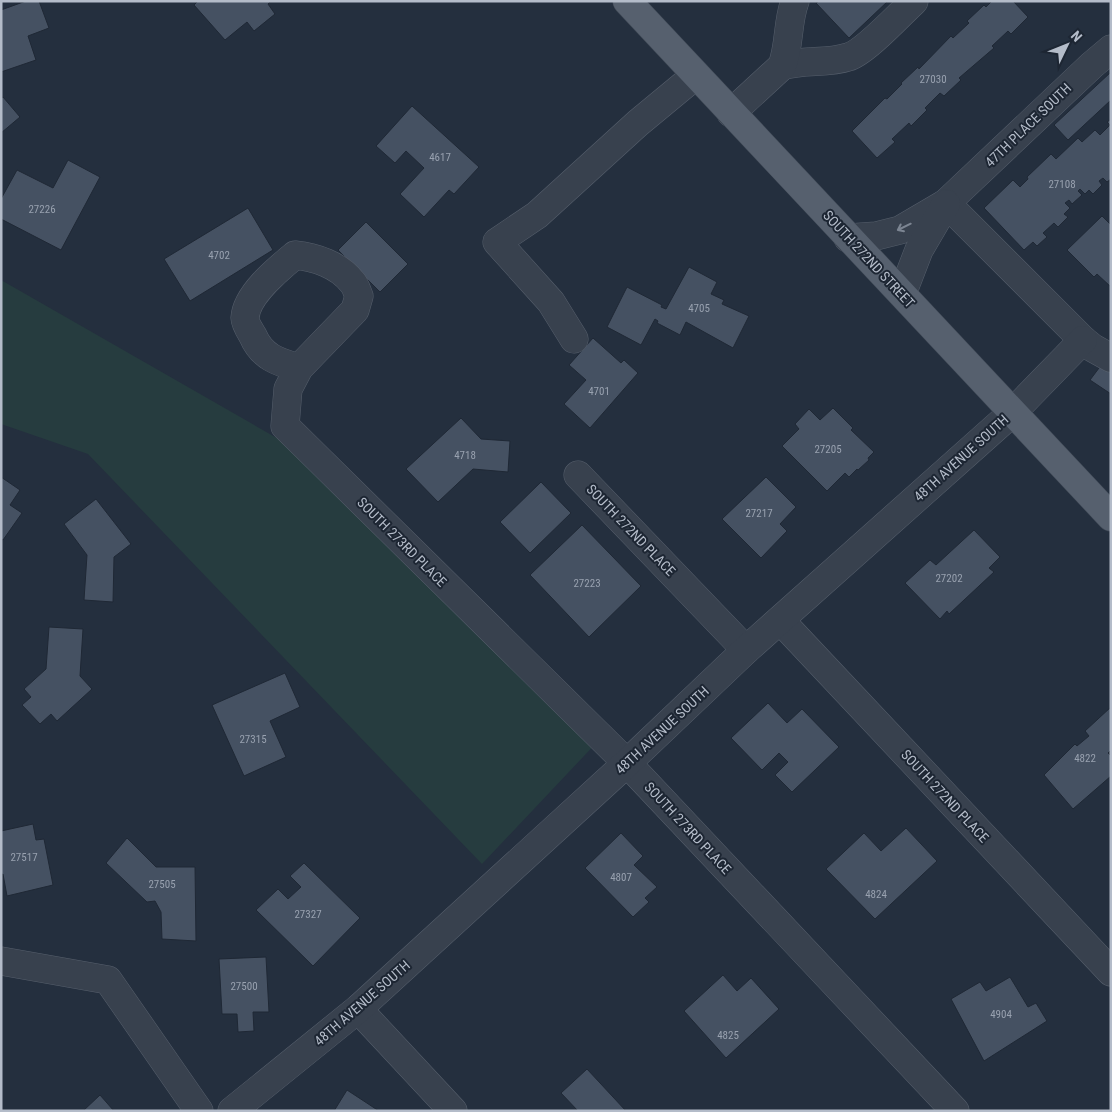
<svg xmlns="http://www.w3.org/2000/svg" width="1112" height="1112" font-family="'Roboto Condensed',sans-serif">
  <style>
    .green { fill: #263c3f }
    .building { fill: #455162; stroke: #1f2835 }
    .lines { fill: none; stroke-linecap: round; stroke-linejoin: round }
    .minor-casing { stroke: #565f6c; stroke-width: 29 }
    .major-casing { stroke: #414a57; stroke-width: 29 }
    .minor { stroke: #38414e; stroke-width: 28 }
    .major { stroke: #56606e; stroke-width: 28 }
    .oneway { stroke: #7c8592 }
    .labels { text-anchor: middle; stroke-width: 4; stroke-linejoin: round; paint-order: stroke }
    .number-label { font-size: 11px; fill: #98a1af }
    .street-label { font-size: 14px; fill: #b4bcc9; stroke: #1d2633 }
  </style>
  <rect width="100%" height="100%" fill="#242f3e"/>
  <!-- green -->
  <polygon class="green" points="1,280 324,465 601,738 482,864 88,454 1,424"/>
  <!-- building -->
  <g class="building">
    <polygon points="26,1 39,1 49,28 28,36 36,60 1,72 1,10"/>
    <polygon points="198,1 271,1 268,4 275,14 254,31 247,22 225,40 194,5"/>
    <polygon points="819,1 888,1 849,38 816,3"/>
    <polygon points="992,1 1013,1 1028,17 1011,34 1008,31 992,46 994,48 959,78 961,80 944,96 940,93 925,108 927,110 911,126 909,123 892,139 895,142 877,158 852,131 885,98 887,99 902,84 901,83 918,67 919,69 951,36 953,38 969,23 967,21 984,5 986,7"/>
    <polygon points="1111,72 1111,100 1068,140 1054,125"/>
    <polygon points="3,97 20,117 1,133 1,98"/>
    <polygon points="412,106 479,167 454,194 449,190 424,217 400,194 424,168 406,151 395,163 376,146"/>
    <polygon points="1111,119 1111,179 1107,182 1103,178 1099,181 1102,185 1093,194 1089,190 1085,194 1080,189 1078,191 1082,195 1072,204 1069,200 1065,203 1070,208 1064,214 1068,217 1058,227 1054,223 1043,233 1047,237 1037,246 1033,242 1024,250 984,208 1013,180 1020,187 1028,179 1027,177 1051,154 1056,159 1078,138 1082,142 1095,130 1100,135 1110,125 1107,122"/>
    <polygon points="68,160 100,177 61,250 1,219 1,199 17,170 53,188"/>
    <polygon points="248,208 273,250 190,301 164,259"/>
    <polygon points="1102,216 1110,224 1111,223 1111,287 1097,274 1094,277 1067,250"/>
    <polygon points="366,222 408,264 380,292 338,250"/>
    <polygon points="689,267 717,282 711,294 724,300 722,304 749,316 733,348 686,322 680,335 657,323 658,321 655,319 641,345 607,327 627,287 662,305 661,307 666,309"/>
    <polygon points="593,338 621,363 624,360 638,373 590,428 564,404 586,380 569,365"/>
    <polygon points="1102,364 1111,370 1111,394 1090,380"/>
    <polygon points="833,408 853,428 851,430 874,452 868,458 869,460 858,470 857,469 849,477 845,473 827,491 782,446 799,429 795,424 809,409 820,420"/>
    <polygon points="461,418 481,439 510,441 508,472 473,469 438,502 406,469"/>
    <polygon points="1,477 20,490 10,505 22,513 3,540 1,539"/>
    <polygon points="766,477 796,507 780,524 787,531 761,558 722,519"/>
    <polygon points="541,482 571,513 530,553 500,522"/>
    <polygon points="96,499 131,544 114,557 113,602 84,600 87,555 64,524"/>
    <polygon points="582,525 641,586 589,637 530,575"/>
    <polygon points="974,530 1000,557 989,568 994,572 949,614 947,611 940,619 905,583 930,560 936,565"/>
    <polygon points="49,627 83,629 80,676 92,689 57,721 51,714 40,724 22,705 31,697 24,689 46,669"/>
    <polygon points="285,673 300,707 270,721 286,757 244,776 212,705"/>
    <polygon points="768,703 787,723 802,709 839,747 792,792 775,775 788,762 779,753 762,770 731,738"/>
    <polygon points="1111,707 1111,750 1108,753 1111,756 1111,776 1073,809 1044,775 1075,744 1077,746 1089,736 1085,731"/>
    <polygon points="33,824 36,840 44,839 53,885 7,896 3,874 1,875 1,831"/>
    <polygon points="906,828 937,861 875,919 826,869 864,833 881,851"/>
    <polygon points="621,833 643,856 634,865 657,887 645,898 649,902 633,917 585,868"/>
    <polygon points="127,838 156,867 195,867 196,941 162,939 161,912 155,901 147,902 106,863"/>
    <polygon points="304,863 360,918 313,966 256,910 278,889 288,899 301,887 290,876"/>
    <polygon points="266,957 269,1012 253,1012 254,1031 238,1032 237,1014 222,1014 219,959"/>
    <polygon points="723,975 737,991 751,978 779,1009 726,1058 684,1011"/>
    <polygon points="1010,977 1028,1007 1036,1003 1047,1021 984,1061 951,999 980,982 986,991"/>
    <polygon points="587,1069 626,1111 578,1111 561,1093"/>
    <polygon points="347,1090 379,1111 334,1111"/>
    <polygon points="100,1095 114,1111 83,1111"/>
  </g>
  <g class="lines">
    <!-- minor casing -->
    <g class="minor-casing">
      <g id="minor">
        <polyline points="1111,49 1092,65 946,203 1083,340 1093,348 1111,358"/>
        <path d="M 782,66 C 804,59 827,64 848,57 C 864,53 900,14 914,1"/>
        <path d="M 731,113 L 782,66 C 790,45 787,22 795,1"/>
        <polyline points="848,238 876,236 900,230 946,203"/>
        <polyline points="902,294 919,250 946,204"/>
        <polyline points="574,339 551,302 497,242 537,215 638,123 696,75"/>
        <path d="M 299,368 C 278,362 262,357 253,336 C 250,331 245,323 245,318 C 246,295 278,269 295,255 C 315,257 339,265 352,282 C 356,286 357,292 359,296 L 355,310 L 299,368 L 288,389 L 285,426 L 627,763 L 955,1111"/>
        <polyline points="578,475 746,650"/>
        <polyline points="780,620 1111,972"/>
        <polyline points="1,961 108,980 199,1111"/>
        <polyline points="358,1009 453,1111"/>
        <polyline points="232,1111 358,1009 627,763 746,650 1013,412 1083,340"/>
      </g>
    </g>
    <!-- major casing -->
    <g class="major-casing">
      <polyline id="major" points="627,1 1111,517"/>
    </g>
    <!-- minor -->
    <use href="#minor" class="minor"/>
    <!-- major -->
    <use href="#major" class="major"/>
  </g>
  <!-- one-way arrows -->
  <defs><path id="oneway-shaft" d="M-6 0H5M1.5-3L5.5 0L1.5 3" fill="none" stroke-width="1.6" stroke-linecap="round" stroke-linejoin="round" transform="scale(1.25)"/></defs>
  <use class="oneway" href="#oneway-shaft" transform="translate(904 227) rotate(154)"/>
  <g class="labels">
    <!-- number labels -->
    <g class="number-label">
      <text x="933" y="83">27030</text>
      <text x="440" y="161">4617</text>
      <text x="1062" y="188">27108</text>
      <text x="42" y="213">27226</text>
      <text x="219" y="259">4702</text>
      <text x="699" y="312">4705</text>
      <text x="599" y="395">4701</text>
      <text x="828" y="453">27205</text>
      <text x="465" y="459">4718</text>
      <text x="759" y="517">27217</text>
      <text x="949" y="582">27202</text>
      <text x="587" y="587">27223</text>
      <text x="253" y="743">27315</text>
      <text x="1085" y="762">4822</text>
      <text x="24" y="861">27517</text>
      <text x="621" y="881">4807</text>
      <text x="162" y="888">27505</text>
      <text x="876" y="898">4824</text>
      <text x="308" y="918">27327</text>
      <text x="244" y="990">27500</text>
      <text x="1001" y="1018">4904</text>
      <text x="728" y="1039">4825</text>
    </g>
    <!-- street labels -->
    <g class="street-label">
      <text transform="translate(1028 125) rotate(-44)" y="5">47TH PLACE SOUTH</text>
      <text transform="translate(869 259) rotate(47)" y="5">SOUTH 272ND STREET</text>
      <text transform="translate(961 458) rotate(-42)" y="5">48TH AVENUE SOUTH</text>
      <text transform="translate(631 530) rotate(46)" y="5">SOUTH 272ND PLACE</text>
      <text transform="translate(402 542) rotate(45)" y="5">SOUTH 273RD PLACE</text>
      <text transform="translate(662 730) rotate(-43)" y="5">48TH AVENUE SOUTH</text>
      <text transform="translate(945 796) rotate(47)" y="5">SOUTH 272ND PLACE</text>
      <text transform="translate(688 828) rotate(47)" y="5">SOUTH 273RD PLACE</text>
      <text transform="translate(362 1003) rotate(-41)" y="5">48TH AVENUE SOUTH</text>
    </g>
  </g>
  <!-- border -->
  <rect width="1112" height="1112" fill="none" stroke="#b4bcc9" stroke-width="5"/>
  <!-- north arrow -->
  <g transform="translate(1067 45) rotate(47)" stroke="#1d2633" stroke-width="4" paint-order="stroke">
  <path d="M0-4L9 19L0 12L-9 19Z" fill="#b4bcc9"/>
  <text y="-8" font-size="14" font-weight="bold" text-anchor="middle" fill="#b4bcc9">N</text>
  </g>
</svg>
